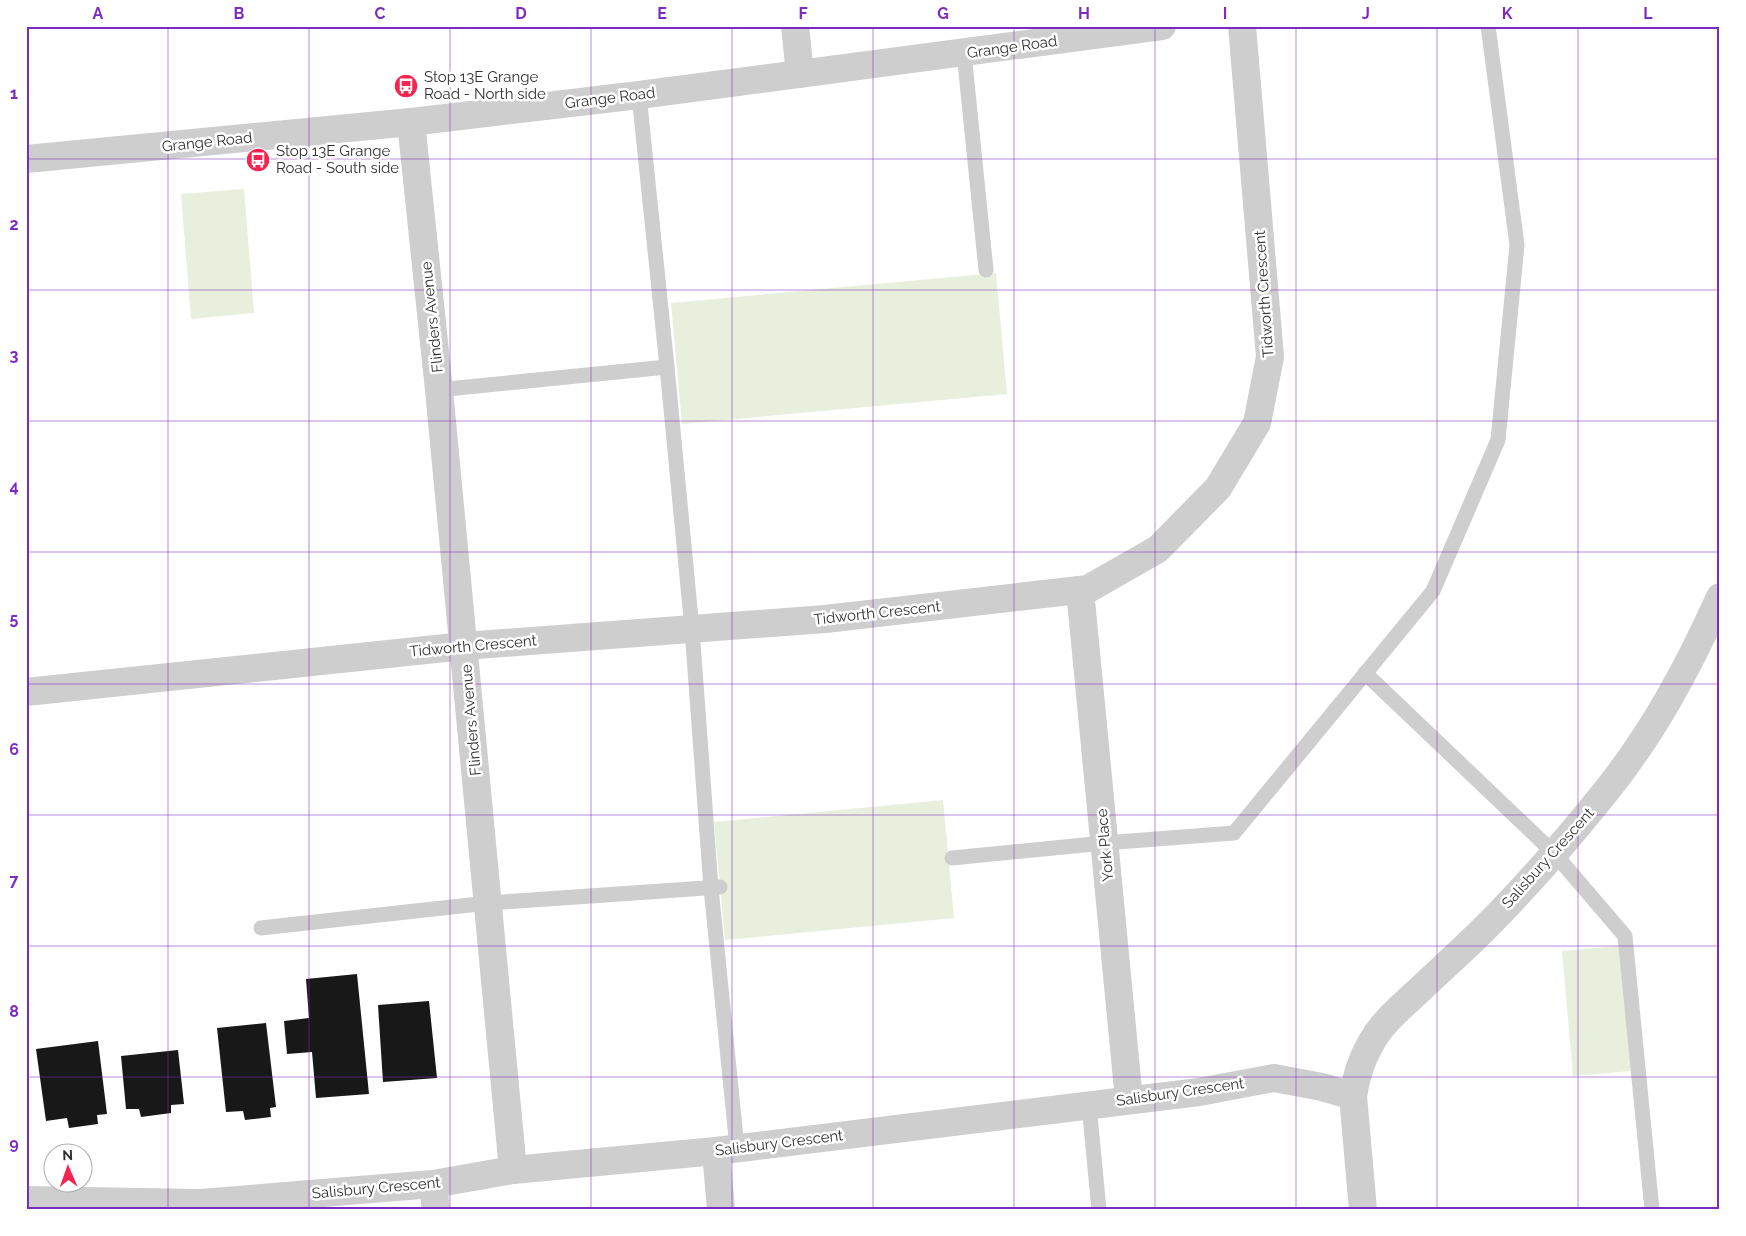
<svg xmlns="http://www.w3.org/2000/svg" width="1746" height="1236" font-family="Raleway,sans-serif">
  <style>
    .green { fill: #e9efdd }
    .building { fill: #181818 }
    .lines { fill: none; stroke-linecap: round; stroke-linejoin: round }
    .service { stroke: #cecece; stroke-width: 15 }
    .minor { stroke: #cecece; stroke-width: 28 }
    .tertiary { stroke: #cecece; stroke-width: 28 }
    .grid { fill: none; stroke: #7b2cbf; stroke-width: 1; stroke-opacity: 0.55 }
    .labels { text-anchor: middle; stroke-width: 5; stroke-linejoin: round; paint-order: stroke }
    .street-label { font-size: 15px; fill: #313131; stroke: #fff }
    .poi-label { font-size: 15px; fill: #313131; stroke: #fff; text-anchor: start }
    .neatline { fill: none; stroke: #7b2cbf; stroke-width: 2 }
    .grid-label { font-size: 16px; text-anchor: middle; font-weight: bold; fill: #7b2cbf }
  </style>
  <rect width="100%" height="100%" fill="#fff"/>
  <!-- green -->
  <g class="green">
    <polygon points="244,189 254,313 191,319 181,194"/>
    <polygon points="996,273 1007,394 682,424 671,303"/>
    <polygon points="943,800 954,918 725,940 714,822"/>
    <polygon points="1620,946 1631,1071 1573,1076 1562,951"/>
  </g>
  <!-- building -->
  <g class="building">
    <polygon points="357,974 369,1094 316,1098 312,1052 287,1054 284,1021 309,1018 306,979"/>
    <polygon points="429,1001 437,1078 383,1082 378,1005"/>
    <polygon points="266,1023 276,1107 270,1108 271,1117 245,1120 243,1111 226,1112 217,1028"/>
    <polygon points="98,1041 107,1114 97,1115 98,1124 69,1128 67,1118 46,1121 36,1049"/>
    <polygon points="178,1050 184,1104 171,1105 171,1113 141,1117 139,1109 126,1109 121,1056"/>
  </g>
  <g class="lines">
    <!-- service -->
    <g class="service">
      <polyline points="964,53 986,270"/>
      <polyline points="639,95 667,367 692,629 711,888 737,1148"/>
      <polyline points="437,390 667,367"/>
      <polyline points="1365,673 1554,853 1625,936 1652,1210"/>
      <polyline points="952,858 1104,843 1234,833 1433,591 1498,440 1517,245 1488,26"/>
      <polyline points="261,928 488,903 720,887"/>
      <polyline points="1089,1105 1099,1210"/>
    </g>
    <!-- minor -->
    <g class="minor">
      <polyline points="795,26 800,74"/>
      <polyline points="411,122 439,390 513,1170"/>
      <polyline points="1080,590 1129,1100"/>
      <polyline points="26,692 464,646 825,619 1088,589 1158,549 1218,488 1257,423 1270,357 1242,26"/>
      <polyline points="716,1151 721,1210"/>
      <polyline points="433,1184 436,1210"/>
      <polyline points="26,1200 201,1203 433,1184 513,1170 716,1151 1199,1092 1274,1078 1322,1087 1353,1096"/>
    </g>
    <!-- tertiary -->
    <g class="tertiary">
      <polyline points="26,159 411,122 639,95 1162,26"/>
      <path d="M 1363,1210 L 1353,1096 C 1356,1077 1361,1060 1371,1043 C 1381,1024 1398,1010 1414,995 C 1437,973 1462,951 1485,928 C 1527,886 1566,841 1603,795 C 1652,735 1688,668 1720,597"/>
    </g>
  </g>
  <!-- grid -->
  <path class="grid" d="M 168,26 L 168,1210M 309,26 L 309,1210M 450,26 L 450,1210M 591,26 L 591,1210M 732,26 L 732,1210M 873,26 L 873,1210M 1014,26 L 1014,1210M 1155,26 L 1155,1210M 1296,26 L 1296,1210M 1437,26 L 1437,1210M 1578,26 L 1578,1210M 26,159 L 1720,159M 26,290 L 1720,290M 26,421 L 1720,421M 26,552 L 1720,552M 26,684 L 1720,684M 26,815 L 1720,815M 26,946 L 1720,946M 26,1077 L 1720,1077"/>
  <!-- icons -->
  <defs>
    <g id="bus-disc" transform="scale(1.25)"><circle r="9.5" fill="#f62451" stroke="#fff"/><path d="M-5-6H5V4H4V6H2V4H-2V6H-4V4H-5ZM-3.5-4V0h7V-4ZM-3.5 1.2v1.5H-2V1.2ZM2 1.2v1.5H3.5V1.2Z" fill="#fff"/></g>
  </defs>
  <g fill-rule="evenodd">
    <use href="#bus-disc" x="406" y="86"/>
    <use href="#bus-disc" x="258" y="160"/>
  </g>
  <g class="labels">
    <!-- street labels -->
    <g class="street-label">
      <text transform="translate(1012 47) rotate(-8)" y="5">Grange Road</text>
      <text transform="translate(610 98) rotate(-7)" y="5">Grange Road</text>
      <text transform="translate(207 142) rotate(-6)" y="5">Grange Road</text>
      <text transform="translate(1264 294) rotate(-94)" y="5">Tidworth Crescent</text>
      <text transform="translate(432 317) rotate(-96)" y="5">Flinders Avenue</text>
      <text transform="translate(877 613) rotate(-6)" y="5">Tidworth Crescent</text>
      <text transform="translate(473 646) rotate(-5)" y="5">Tidworth Crescent</text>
      <text transform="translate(471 720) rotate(-95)" y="5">Flinders Avenue</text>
      <text transform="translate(1105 845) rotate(-95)" y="5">York Place</text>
      <text transform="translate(1548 858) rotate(-48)" y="5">Salisbury Crescent</text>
      <text transform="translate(1180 1092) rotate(-8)" y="5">Salisbury Crescent</text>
      <text transform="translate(779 1143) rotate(-7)" y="5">Salisbury Crescent</text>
      <text transform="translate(376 1188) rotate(-5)" y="5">Salisbury Crescent</text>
    </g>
    <!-- poi labels -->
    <g class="poi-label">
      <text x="424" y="82">Stop 13E Grange<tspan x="424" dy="17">Road - North side</tspan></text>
      <text x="276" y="156">Stop 13E Grange<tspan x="276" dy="17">Road - South side</tspan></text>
    </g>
  </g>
  <!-- border -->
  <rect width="1746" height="1236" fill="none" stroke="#ffffff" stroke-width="55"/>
  <!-- north arrow -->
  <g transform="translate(68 1168) rotate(358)"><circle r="24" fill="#ffffff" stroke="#adadad"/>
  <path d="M0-4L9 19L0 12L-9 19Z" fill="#f62451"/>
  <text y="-8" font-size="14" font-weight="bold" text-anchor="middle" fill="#313131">N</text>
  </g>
  <rect x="28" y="28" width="1690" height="1180" class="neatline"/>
  <g class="grid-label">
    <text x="98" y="19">A</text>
    <text x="239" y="19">B</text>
    <text x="380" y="19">C</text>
    <text x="521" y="19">D</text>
    <text x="662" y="19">E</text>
    <text x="803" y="19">F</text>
    <text x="943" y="19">G</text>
    <text x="1084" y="19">H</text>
    <text x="1225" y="19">I</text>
    <text x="1366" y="19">J</text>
    <text x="1507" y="19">K</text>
    <text x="1648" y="19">L</text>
    <text x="14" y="99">1</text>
    <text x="14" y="230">2</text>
    <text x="14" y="361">3</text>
    <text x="14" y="492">4</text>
    <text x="14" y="624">5</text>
    <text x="14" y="755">6</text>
    <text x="14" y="886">7</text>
    <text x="14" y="1017">8</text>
    <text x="14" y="1149">9</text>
  </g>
</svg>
